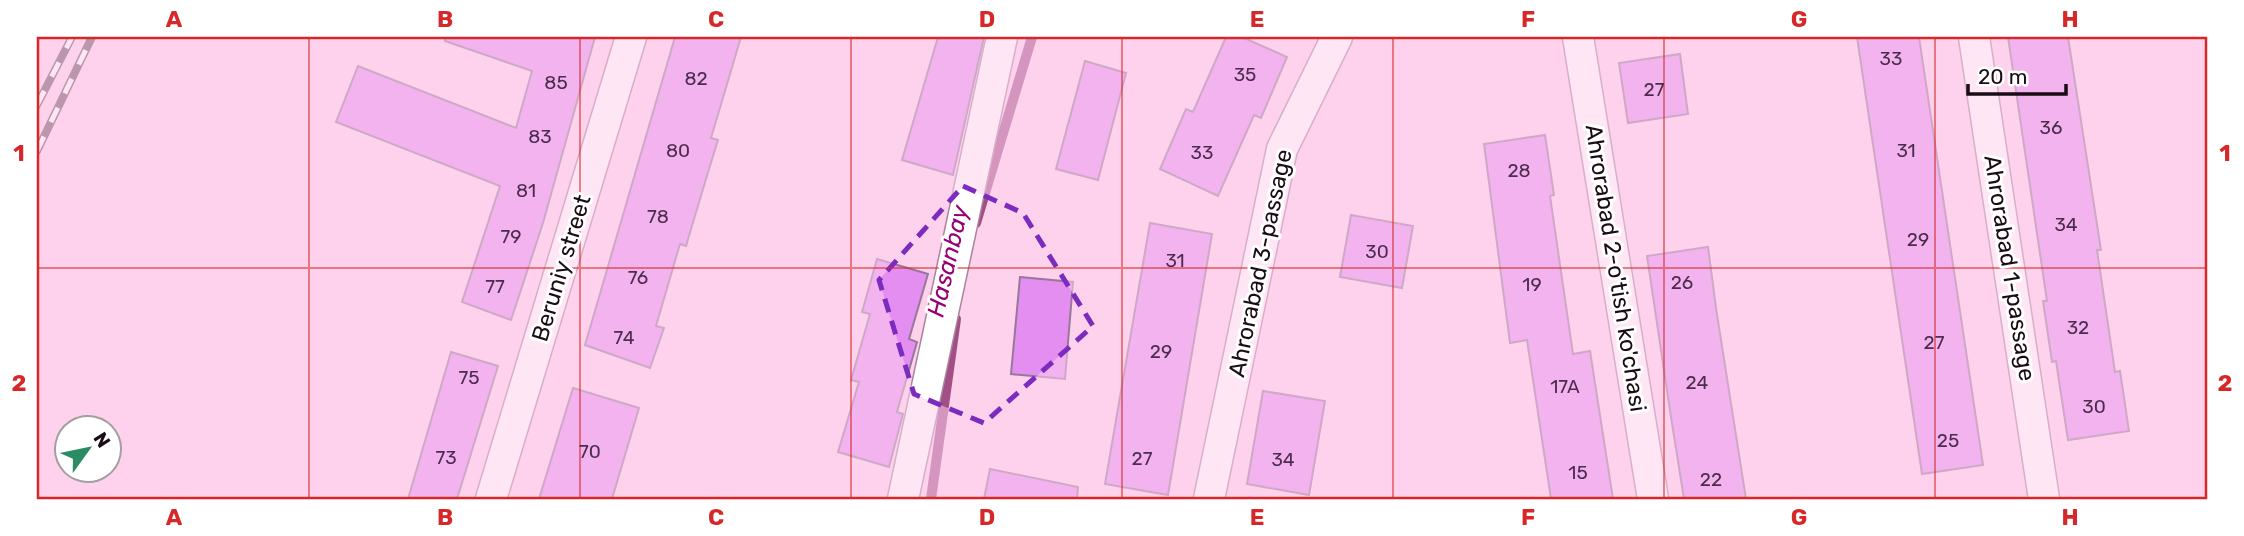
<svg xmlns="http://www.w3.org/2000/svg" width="2244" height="536" font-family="Rubik,sans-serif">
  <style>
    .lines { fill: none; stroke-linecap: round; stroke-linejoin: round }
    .stream { stroke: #a24f86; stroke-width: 10 }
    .building { fill: #e48ef2; stroke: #96799a; stroke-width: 2 }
    .street-casing { stroke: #ab839c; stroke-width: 33 }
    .street { stroke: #fff; stroke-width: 30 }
    .rail-casing { stroke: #68505e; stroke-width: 8 }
    .rail { stroke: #fff; stroke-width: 5; stroke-dasharray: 16; stroke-linecap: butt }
    .marked { fill: none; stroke: #7b2cbf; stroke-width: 5; stroke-dasharray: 14 9; stroke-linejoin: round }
    .grid { fill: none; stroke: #d62828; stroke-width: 2; stroke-opacity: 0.55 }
    .labels { text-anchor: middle; stroke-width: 6; stroke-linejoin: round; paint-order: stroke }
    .number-label { font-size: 19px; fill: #4c2c4c }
    .street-label { font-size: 23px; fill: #1a0c15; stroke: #fff }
    .water-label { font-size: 24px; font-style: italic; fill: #960073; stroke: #fff }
    .neatline { fill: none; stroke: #d62828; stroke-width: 2.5 }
    .grid-label { font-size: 23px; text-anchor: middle; font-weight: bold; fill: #d62828 }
  </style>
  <rect width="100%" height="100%" fill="#fed2ec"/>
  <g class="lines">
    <!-- stream -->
    <g class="stream">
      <polyline points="976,223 1032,37"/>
      <polyline points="931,499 956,319"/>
    </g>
  </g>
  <!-- building -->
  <g class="building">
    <polygon points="445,37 595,37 543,223 511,320 462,302 500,186 336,122 358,66 516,128 532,71 445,41"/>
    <polygon points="675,37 741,37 711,138 718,140 706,179 686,246 680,244 656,326 664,328 650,368 585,345"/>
    <polygon points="938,37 984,37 953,175 902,160"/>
    <polygon points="1226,37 1242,37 1287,57 1261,118 1254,115 1218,196 1160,169 1186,109 1193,112"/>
    <polygon points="1857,37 1919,37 1983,465 1922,474"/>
    <polygon points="2008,37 2068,37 2101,250 2097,250 2115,372 2120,371 2129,431 2068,440 2056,361 2052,362 2043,301 2047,301"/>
    <polygon points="1680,54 1688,114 1628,123 1619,63"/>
    <polygon points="1085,61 1126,73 1098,180 1056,169"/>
    <polygon points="1545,135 1554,195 1550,196 1573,354 1590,351 1613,499 1551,499 1527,340 1510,343 1484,144"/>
    <polygon points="1351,215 1413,226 1402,288 1340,277"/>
    <polygon points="1150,223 1212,234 1168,495 1105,484"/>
    <polygon points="1708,247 1716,308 1746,499 1684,499 1671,417 1647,256"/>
    <polygon points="877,259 928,274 909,339 917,342 897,412 903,414 889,467 838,452 859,382 851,380 870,314 862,312"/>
    <polygon points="1020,277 1073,282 1065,379 1011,374"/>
    <polygon points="451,352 498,366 457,499 408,499"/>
    <polygon points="573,388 639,408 612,499 539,499"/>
    <polygon points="1263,391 1325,401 1309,495 1247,484"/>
    <polygon points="990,469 1078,487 1077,499 984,499"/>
  </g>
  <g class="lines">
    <!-- street casing -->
    <g class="street-casing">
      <g id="street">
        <polyline points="1578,37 1653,499"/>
        <polyline points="1974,37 2044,499"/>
        <polyline points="491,499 631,37"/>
        <polyline points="903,499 1002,37"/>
        <polyline points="1209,499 1282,149 1337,37"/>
      </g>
    </g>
    <!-- street -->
    <use href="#street" class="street"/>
    <!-- rail casing -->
    <g class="rail-casing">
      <g id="rail">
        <polyline points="37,105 72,37"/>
        <polyline points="37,151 92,37"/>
      </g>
    </g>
    <!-- rail -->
    <use href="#rail" class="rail"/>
  </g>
  <!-- marked area -->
  <path d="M0 0H2244V536H0ZM 963,186 L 1023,213 L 1093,326 L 984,423 L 914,394 L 879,280 Z" fill="#fed2ec" fill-opacity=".55" fill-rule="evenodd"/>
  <path class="marked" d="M 963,186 L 1023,213 L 1093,326 L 984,423 L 914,394 L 879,280 Z"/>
  <!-- grid -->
  <path class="grid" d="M 309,37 L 309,499M 580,37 L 580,499M 851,37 L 851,499M 1122,37 L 1122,499M 1393,37 L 1393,499M 1664,37 L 1664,499M 1935,37 L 1935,499M 37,268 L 2207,268"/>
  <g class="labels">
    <!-- number labels -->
    <g class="number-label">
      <text x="1891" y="65">33</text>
      <text x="1245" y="81">35</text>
      <text x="696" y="85">82</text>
      <text x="556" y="89">85</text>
      <text x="1654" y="96">27</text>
      <text x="2051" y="134">36</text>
      <text x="540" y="143">83</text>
      <text x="678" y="157">80</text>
      <text x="1906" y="157">31</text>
      <text x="1202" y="159">33</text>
      <text x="1519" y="177">28</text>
      <text x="526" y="197">81</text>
      <text x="658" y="223">78</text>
      <text x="2066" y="231">34</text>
      <text x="511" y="243">79</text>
      <text x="1918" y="246">29</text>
      <text x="1377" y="258">30</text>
      <text x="1175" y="267">31</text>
      <text x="638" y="284">76</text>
      <text x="1682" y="289">26</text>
      <text x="1532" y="291">19</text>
      <text x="495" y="293">77</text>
      <text x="2078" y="334">32</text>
      <text x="624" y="344">74</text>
      <text x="1934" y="349">27</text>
      <text x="1161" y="358">29</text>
      <text x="469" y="384">75</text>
      <text x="1697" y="389">24</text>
      <text x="1565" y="393">17A</text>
      <text x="2094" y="413">30</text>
      <text x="1948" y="447">25</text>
      <text x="590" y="458">70</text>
      <text x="446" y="464">73</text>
      <text x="1142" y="465">27</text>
      <text x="1283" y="466">34</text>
      <text x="1578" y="479">15</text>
      <text x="1711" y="486">22</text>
    </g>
    <!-- street labels -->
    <g class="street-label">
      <text transform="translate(1260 263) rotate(-78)" y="8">Ahrorabad 3-passage</text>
      <text transform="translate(561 268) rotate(-73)" y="8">Beruniy street</text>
      <text transform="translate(1616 268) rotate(81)" y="8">Ahrorabad 2-o'tish ko'chasi</text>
      <text transform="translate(2010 268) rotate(81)" y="8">Ahrorabad 1-passage</text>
    </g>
    <!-- water labels -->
    <g class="water-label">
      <text transform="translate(948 261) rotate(-77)" y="8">Hasanbay</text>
    </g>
  </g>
  <!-- border -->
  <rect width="2244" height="536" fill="none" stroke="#ffffff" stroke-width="77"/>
  <!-- north arrow -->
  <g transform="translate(88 449) rotate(57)"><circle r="33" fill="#ffffff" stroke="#a39ea1" stroke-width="2"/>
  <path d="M0-5L12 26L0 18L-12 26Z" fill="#2b8b64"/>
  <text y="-10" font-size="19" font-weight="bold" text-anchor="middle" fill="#1a0c15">N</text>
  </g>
  <!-- scale -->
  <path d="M1968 84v10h98v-10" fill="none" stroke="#1a0c15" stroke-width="3.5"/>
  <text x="1978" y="84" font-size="21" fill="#1a0c15" stroke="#ffffff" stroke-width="5" paint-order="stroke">20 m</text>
  <rect x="38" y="38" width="2168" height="460" class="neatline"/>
  <g class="grid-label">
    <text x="174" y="27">A</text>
    <text x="445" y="27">B</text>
    <text x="716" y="27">C</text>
    <text x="987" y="27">D</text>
    <text x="1257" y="27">E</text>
    <text x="1528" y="27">F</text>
    <text x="1799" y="27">G</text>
    <text x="2070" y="27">H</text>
    <text x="19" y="161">1</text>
    <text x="2225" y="161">1</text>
    <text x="19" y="391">2</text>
    <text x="2225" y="391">2</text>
    <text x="174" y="525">A</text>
    <text x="445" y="525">B</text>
    <text x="716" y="525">C</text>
    <text x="987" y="525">D</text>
    <text x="1257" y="525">E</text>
    <text x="1528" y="525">F</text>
    <text x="1799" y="525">G</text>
    <text x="2070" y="525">H</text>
  </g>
</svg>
